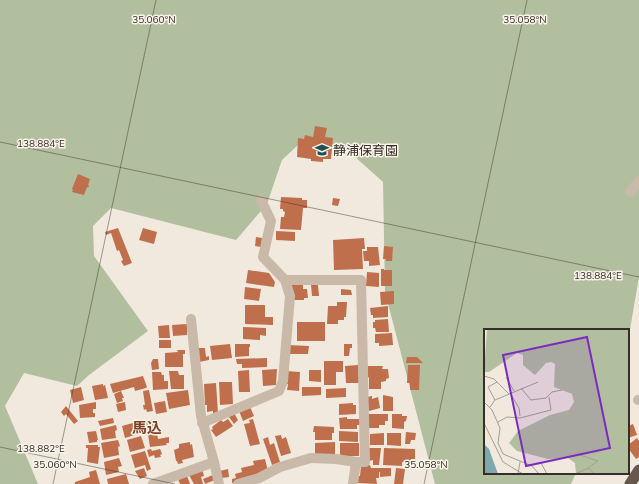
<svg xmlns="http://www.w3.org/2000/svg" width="639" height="484" viewBox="0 0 639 484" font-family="'Nunito Sans','Noto Sans JP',sans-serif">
	<rect width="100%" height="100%" fill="#f1e9dd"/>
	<!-- green -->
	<path fill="#b2bf9e" d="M0,0H639V277L628,341V330H485V473H576L571,484H435L385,292L383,182L344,147L298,145L282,160L267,204L236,240L111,208L93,226L94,256L148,331L89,375L77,386L24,373L5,406L38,484H0Z"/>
	<!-- building -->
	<path fill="#c06f4c" d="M315,126L327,128L325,137L333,138L331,159H323V162L311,161V159L297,157L298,138L304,139L305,135L313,137Z
		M78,174L90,179L88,185H89L88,188L87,187L84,195L72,192L73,190L72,189Z
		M281,197L302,198V200H307V208H303L301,230L280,229L281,217H284L285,212L283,211V209H280Z
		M333,198L340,199L338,206L332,205Z
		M118,228L132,263L124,266L121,261L123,260L119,250L117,251L111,233L106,235L105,232Z
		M143,228L157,232L154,244L139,240Z
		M276,231L295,232V241L276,240Z
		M256,237L262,238L261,247L255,246Z
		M364,238L365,249H362L363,269L334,270L333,240Z
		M384,246L393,247L392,261H386V259H383Z
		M367,247H378L380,265L369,266V261H364L363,251H367Z
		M381,269H384V270H392V286H381Z
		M248,270L269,273L275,282L274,287L246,283Z
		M367,272L379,273V287L366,286Z
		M291,285H303V289H307L308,298H304V300H292Z
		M311,285H318L319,296H312Z
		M245,287L261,289L259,301L244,299Z
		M341,289L351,290L352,295H341Z
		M394,291V304L381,305L380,292Z
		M337,302H347L346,317H344V320H338V324H327L328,306H337Z
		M245,305H265V317H273V325L245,324Z
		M388,306V317L373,318V315H371L370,308Z
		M388,319L389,332H376L375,328H373V322H375V320Z
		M297,322H325V341H297Z
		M187,324V335L173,336L172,325Z
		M169,325L170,338H159L158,326Z
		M243,327L266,328V336L260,335V340L243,339Z
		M392,333L393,345L379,346V343H375V334Z
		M159,340H171V348H159Z
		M230,344L232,358L212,360L210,346Z
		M235,344H250V347H249V356L235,357Z
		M344,344H352V348H350L349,356H344Z
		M288,345L309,346L308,354H287Z
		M197,348H205L206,357L209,356V360L199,362Z
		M177,350H185V354H183V367H165V353L178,352Z
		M407,357H417L423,363H406Z
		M267,358V367L242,368V364H237L236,359Z
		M153,359H158L159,369L152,370L151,363Z
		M324,361H343V372H336V385H324Z
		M358,365L359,383H346L345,366Z
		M408,365H420L419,390H410V383H407Z
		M368,366H383L382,369H388L389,378L386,379V381L381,382V389H369V377L367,378Z
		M277,369L276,385L263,386L262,370Z
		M249,370L250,392H239L238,371Z
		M309,370H321V382L309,381Z
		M169,371H178L179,375H184V389H171Z
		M286,371L300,372L299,391L287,390L288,384H284Z
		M152,372H161L162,375H164V381H168V389L153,390Z
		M143,376L147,387L146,388L135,391L134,387L113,393L110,384Z
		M219,382H232L233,404L220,405Z
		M216,383L218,413H213V411L207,412V405H205L204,384Z
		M103,384V386L105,385L108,398L95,400L92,386Z
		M81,387L84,400L73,403L70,390Z
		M302,387H321V395L302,396Z
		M346,388V397L326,398V389Z
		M149,390L153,411L147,412L146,409L144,410L143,405H145L143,391Z
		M188,390L190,405L169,409L166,393Z
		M121,391L124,398H122L123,401L117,403L114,394Z
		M383,395L393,397V411H383Z
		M372,396V399L378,397L380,408L369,411L367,397Z
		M165,401L167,412L156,414L154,403Z
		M96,402V409H93V413H95V417L80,418L79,405Z
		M125,402L126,410L118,412L116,404Z
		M353,403V405H356V414L339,415V404Z
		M66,406L78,421L74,424L66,414L64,416L61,412Z
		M250,407L254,416L243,421L239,411Z
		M234,413L238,420L234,424L229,417Z
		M368,414H388V421H385V425H379V428H369Z
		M392,414H402V416H407L406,421L404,422V429L392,428Z
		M347,417V419H361V425H357V429H340L339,418Z
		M113,418L114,423L100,426L98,421Z
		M228,419L233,426L216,437L211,430L213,429L212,427L221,420L223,422Z
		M253,419L260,444L250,446L244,424L250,423L249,420Z
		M153,420L154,427L156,426L158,439L169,437V443H166L167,445L150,447L146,421Z
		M140,421L143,431L140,432L141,433L125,438L122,426Z
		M633,424L637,435L628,438V426Z
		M116,425L117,430L115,431L116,438L102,440L100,429Z
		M314,426L334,427V433H332V440H315V432H313Z
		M96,431L98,440H97V442L89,443L87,432Z
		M339,431L358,432V442L339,441Z
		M406,432L416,433L415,440H411L410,444H405Z
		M384,433V445H370V434Z
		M387,433H401V446L387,445Z
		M281,435L282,439L286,437L291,453L281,456L275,436Z
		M141,436L145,448L130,452L127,440Z
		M268,437L270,445L274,443L280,462L272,465L263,439Z
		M637,438L639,441V457L636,459L628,448V445Z
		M118,440L120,446L118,447L119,455L104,458L101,443Z
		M190,442V445L192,444L194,457L182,460L183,463L178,464L177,461H176L174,450L179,448V444Z
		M335,442V455H315V443Z
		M340,443H359V456H340Z
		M86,445H98V447H100L98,464L87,462L88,448H86Z
		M369,448H381L379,465H373V460L369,461Z
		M384,448L415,449V459H411V463L402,462V466L383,465Z
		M151,449L152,451L160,449L162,454L160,455L161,457L155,458L154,455L149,457L147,450Z
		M145,451L151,469L147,471L145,465L135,468L131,455Z
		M119,458L122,466L118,467L119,472L106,475L104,462Z
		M265,459L268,471L259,476L232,483V479L236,478L235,474L242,472L241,468L254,465L253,461Z
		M370,465L371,468H391V476L380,477V472H379V478H376L377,484L358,483V476H360L361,466Z
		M144,468L147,476L140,479L135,471Z
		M396,468L405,469L403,484H394Z
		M202,469L204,476L201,477L203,484H194L189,475Z
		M228,469L229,477L222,478L220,471Z
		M96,470L100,484H75V482L90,477L89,472Z
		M126,474L129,484H108L107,479Z
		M213,475L215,480L205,484L203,479Z
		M187,476L190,484H180L178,479Z"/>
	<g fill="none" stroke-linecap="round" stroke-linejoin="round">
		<!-- minor -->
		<path stroke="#c9b9a9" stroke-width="10" d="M630,192L639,181
			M285,280H361L365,462H356L353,484
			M191,319L201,416L214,462L219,484
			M638,400H639
			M202,423L279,391L283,381L290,296L285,280L263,257L271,221L261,200
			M311,458L336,459L356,462
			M153,484L214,462"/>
		<!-- tertiary -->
		<path stroke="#c9b9a9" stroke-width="10" d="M238,484L259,478L280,467L311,458"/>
		<!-- trunk -->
		<path stroke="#67584e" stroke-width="11" d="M630,484L639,470"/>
	</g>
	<!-- ticks -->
	<path fill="none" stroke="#362e29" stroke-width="1" stroke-opacity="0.45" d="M0,142L639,277M0,447L175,484M53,484L156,0M424,484L527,0"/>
	<!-- icons -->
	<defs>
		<symbol id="school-bare" viewBox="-9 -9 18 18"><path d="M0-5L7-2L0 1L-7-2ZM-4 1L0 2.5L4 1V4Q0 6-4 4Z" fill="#204f56" stroke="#f9f3e9" stroke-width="2.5" paint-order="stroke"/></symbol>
	</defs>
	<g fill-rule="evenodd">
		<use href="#school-bare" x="312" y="140" width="20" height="20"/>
	</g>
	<g text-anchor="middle" stroke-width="3" stroke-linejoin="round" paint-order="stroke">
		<!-- poi labels -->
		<g font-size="13" fill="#362e29" stroke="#f9f3e9" text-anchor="start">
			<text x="333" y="155">静浦保育園</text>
		</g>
		<!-- quarter labels -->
		<g font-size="15" font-weight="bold" fill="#814126" stroke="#f9f3e9">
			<text x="147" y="433">馬込</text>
		</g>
	</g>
	<!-- overview -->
	<g transform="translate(484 329)">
		<rect width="145" height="145" fill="#f1e9dd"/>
		<path d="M3,0H145V145H92L91,134L84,129L64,130L33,122L25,114L34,102L66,86L85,81L90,73L88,65L70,58L71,35L67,33L62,34L51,46L39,36V26L33,24L5,43H0Z" fill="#b2bf9e"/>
		<path d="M0,115L5,120L14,145H0Z" fill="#7da8ad"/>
		<path fill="none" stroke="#a69e95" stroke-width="1" d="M0,47L10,50L25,65M22,48L30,62M37,59L47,71L62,69L68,63L78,61M26,64L35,79L36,87M11,71L4,58L13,53M0,73L8,81L16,99L14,114L19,125L48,137L55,145M6,78L11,71L54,53M14,93L23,88L36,89L67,81L65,68M0,94L19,133L39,145M93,125L114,132L104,139M57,134L63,145M34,145L36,133M91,145L105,139L110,145"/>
		<path fill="#7b2cbf" fill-opacity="0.15" stroke="#7b2cbf" stroke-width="2" d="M103,8L126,119L42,137L19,26Z"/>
		<rect width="145" height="145" fill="none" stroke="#362e29" stroke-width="2"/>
	</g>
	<g font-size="10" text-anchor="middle" fill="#362e29" stroke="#f9f3e9" stroke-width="3" stroke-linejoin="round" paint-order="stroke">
		<text x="154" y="23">35.060°N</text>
		<text x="525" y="23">35.058°N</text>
		<text x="41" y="147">138.884°E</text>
		<text x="598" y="279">138.884°E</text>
		<text x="41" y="452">138.882°E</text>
		<text x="55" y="468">35.060°N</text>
		<text x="426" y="468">35.058°N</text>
	</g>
</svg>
